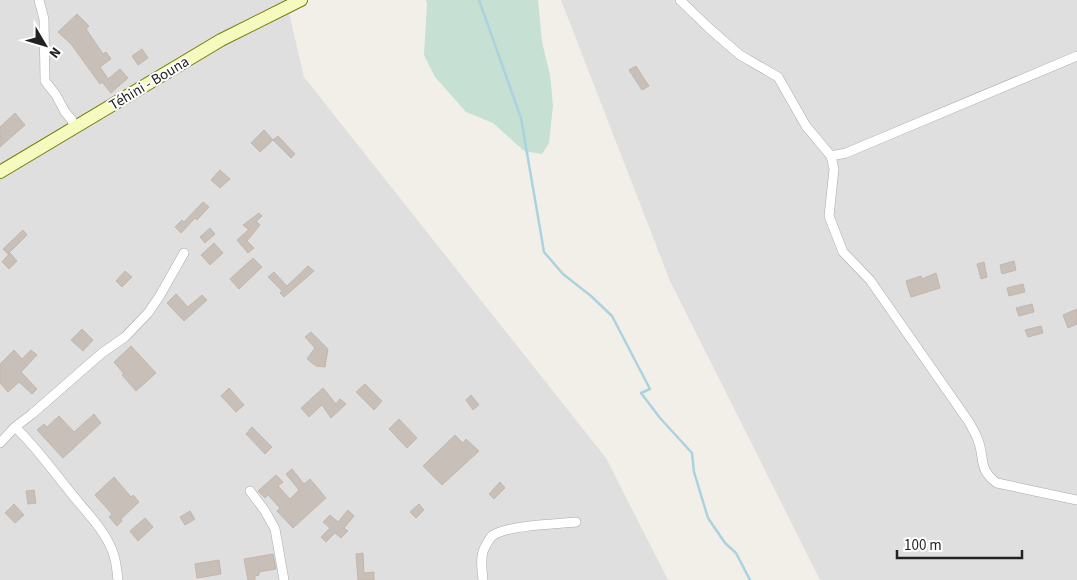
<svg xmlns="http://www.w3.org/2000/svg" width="1077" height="580" viewBox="0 0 1077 580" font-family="'Source Sans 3',sans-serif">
	<rect width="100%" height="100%" fill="#f2efe9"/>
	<!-- residential -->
	<path fill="#e0dfdf" d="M0,0H286L304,77L606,458L668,580H0Z
		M561,0H1077V580H820L670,281Z"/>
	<!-- wetland -->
	<path fill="#c6e0d4" d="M426,0H538L542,42L550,75L553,106L549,143L542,154L524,151L493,123L466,112L435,77L424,55L427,4Z"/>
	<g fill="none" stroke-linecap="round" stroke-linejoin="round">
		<!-- stream -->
		<path stroke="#aad3df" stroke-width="2.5" d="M479,0L521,118L544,252L563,274L591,296L612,316L650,389L641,393L660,418L692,453L694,472L708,518L725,543L736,553L750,580"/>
	</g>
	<!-- building -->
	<path fill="#c7bfb8" stroke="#c4b6ab" d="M77,14L89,26L86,29L103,54L106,52L111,59L100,67L108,79L120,69L128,78L111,93L102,82L100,84L71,44L58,32Z
		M142,49L148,58L138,65L132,56Z
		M636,66L649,86L642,90L629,70Z
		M15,113L25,125L0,147V127Z
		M264,130L273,140L260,152L251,143Z
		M278,136L295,154L291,158L273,140Z
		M220,170L230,179L220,188L211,180Z
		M203,202L209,207L197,220L195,218L181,233L175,227L182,220L184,222Z
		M259,213L262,216L248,229L243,225Z
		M257,222L260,225L247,241L254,248L248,253L237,240Z
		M210,228L215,234L205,243L200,237Z
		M23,230L27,235L8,254L3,249Z
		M214,243L223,253L210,265L201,255Z
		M10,253L17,261L9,269L2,262Z
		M253,258L262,267L239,289L230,279Z
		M1014,261L1016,270L1002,274L1000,265Z
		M984,262L987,277L981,279L977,264Z
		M308,266L314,271L284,297L280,293L282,291L268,277L274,272L287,286Z
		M125,271L132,277L122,287L116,281Z
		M936,273L940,288L911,297L906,281L921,276L922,279Z
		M1023,284L1025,292L1009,296L1007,288Z
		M176,294L188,307L202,295L207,300L184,321L167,303Z
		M1032,304L1034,312L1019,316L1016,308Z
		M1077,309V324L1068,328L1063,315Z
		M1041,326L1043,333L1028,337L1025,330Z
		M82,329L93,340L83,351L71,340Z
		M311,332L328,349L325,367L316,366L307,359L315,348L305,337Z
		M131,346L156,373L136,391L122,375L124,374L114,362Z
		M14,350L22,359L31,350L37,355L21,372L37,389L32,394L19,382L8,392L0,383V364Z
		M365,384L382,401L374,410L356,392Z
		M229,388L244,405L236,412L221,396Z
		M323,388L336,404L340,399L346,404L331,418L322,405L309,417L301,408Z
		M471,395L479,405L473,410L466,400Z
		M94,414L101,423L63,458L37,430L44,424L47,427L59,416L74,432Z
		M399,419L417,438L407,448L389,429Z
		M252,427L272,447L265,454L246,434Z
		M455,435L463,443L466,439L479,451L442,485L423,466Z
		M292,469L304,484L310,479L326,498L293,528L277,511L280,508L268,495L265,498L258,491L276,475L283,482L278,486L290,499L299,490L286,474Z
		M114,477L131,497L133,495L139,502L121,519L122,521L117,526L109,517L112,514L95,495Z
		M500,482L505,488L494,499L489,494Z
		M34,490L36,503L28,504L26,491Z
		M14,504L24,515L15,523L5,513Z
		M419,504L424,510L416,518L410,512Z
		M348,510L354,516L344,528L348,531L341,538L335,533L326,542L321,537L330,528L323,522L330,515L338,522Z
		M190,511L195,519L185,525L180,517Z
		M145,518L153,527L138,541L130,531Z
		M363,553L364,573L374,572V580H358L356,554Z
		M273,554L276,569L259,572V575L255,576V580H248L244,559Z
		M219,560L221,574L197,578L195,564Z"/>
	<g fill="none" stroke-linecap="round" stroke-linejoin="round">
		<defs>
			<path id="street" d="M39,0L44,19L45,81L56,95L65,112L72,120L74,129
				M680,0L710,29L740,55L778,77L806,126L831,156L834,169L829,216L843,252L870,280L969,422C972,428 976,434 978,440C985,458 978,470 997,483L1077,500
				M831,156L846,153L1077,56
				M15,427C36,447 49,466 67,488C82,508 103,527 112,550C116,559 117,570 118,580
				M0,443L15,427L32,414L102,353L125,337L148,313L159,297L184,253
				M250,491L265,511L275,529L284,580
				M483,580C482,570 480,558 484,549C486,545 489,539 492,536C507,525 557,524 576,522"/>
			<path id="secondary" d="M0,172L221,40L301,0"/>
		</defs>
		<!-- street casing -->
		<use href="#street" stroke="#a9a9a9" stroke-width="10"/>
		<!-- secondary casing -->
		<use href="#secondary" stroke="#707d05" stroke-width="14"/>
		<!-- street -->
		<use href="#street" stroke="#fff" stroke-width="9"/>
		<!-- secondary -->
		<use href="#secondary" stroke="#f7fabf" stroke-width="12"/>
	</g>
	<g text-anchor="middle" stroke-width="4" stroke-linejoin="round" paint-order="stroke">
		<!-- street labels -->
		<g font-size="15" fill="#222" stroke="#fff">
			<text transform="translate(149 83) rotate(-31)" y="5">Téhini - Bouna</text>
		</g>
	</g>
	<!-- north arrow -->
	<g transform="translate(45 45) rotate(128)" stroke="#ffffff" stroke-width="4" paint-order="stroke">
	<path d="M0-4L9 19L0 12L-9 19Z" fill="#222222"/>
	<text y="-8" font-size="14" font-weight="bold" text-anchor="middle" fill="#222222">N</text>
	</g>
	<!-- scale -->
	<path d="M897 550v8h125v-8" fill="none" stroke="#222222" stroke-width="2.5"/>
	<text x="904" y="550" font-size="15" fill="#222222" stroke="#ffffff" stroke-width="4" paint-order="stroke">100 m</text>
</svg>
